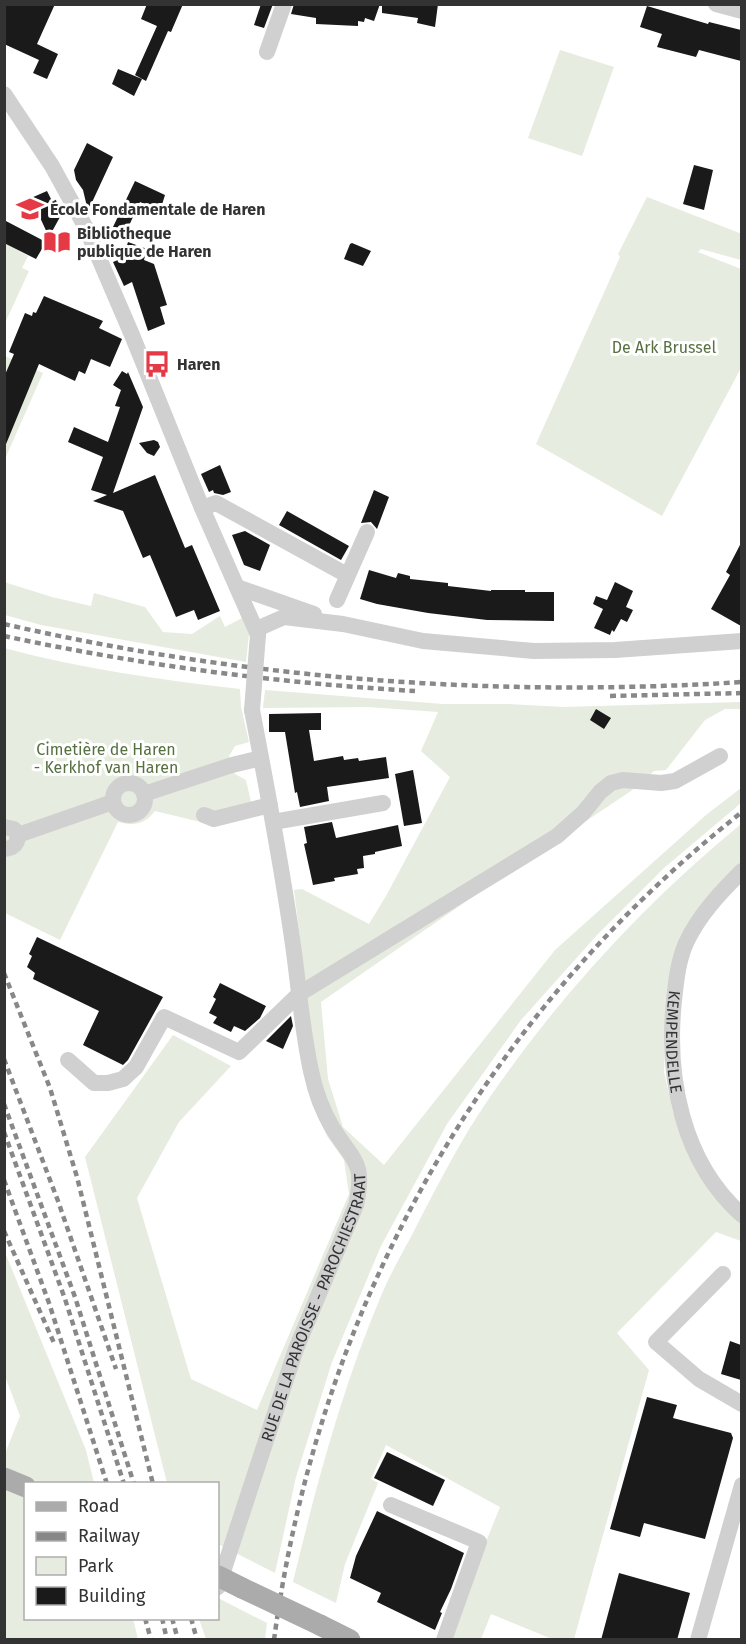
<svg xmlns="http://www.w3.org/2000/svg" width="746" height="1644" viewBox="0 0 746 1644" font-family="'Fira Sans',sans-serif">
	<rect width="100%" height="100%" fill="#fff"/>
	<!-- green -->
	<path fill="#e6ecdf" d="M560,50L614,67L582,156L528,138Z
		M647,197L742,234L741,260L701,249L698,252L741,269V368L662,516L536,444L620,257L618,254Z
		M5,243L28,256L22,268L29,271L5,323Z
		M5,356L43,373L5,459Z
		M4,582L52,597L91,606L94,593L145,607L163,632L192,634L220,616L225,627L242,618L249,634L246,662L41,625L5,615Z
		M4,648C82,669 161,680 240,689L241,707L249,742L235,746L229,756L235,774L246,780L254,815L213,825L155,811C144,825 134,826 118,822L60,940L5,913Z
		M265,690L443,704H506L564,707L741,702V709H725L705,720L666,770L654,771L631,791L484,889L321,1002L328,1079L343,1127L384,1165L555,950L706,815L741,788V803L664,868L598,934L521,1020L447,1124L381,1246L332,1362L296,1477L275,1573L218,1544V1484L167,1483L85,1157L173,1035L231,1066L179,1122L137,1198L191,1379L257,1410L349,1194L344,1160L327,1136L311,1101L303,1060L315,1057L294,890L302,889L369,924L386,896L450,777L421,751L438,712L368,707L263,708Z
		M741,824V863L711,896L665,1023L664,1072L673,1112L687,1145L741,1218V1241L716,1232L617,1333L649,1370L574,1639H552L491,1614L481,1639H447L500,1507L386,1445L371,1479L378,1483L345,1564L336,1603L293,1582C316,1486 342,1388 381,1296C390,1274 403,1252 414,1231C437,1186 461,1139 490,1097C560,995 646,902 741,824Z
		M4,1250L86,1450L94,1483L26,1484V1618L133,1619L138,1639H5V1451H6L20,1416L5,1376Z
		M218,1598L267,1623L265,1639H206L199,1619L218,1618Z"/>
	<!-- building -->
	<path fill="#1a1a1a" d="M4,4H55L37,44L58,54L47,79L33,73L39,60L4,44Z
		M147,4H183L171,32L168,31L146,81L135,75L157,26L141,19Z
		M261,4H273L264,28L254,25Z
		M294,4H380L374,21L365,18L364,22L358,21V26L316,24V18L291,14Z
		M382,4H438L435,27L417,23L418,18L382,13Z
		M647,6L708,24L709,22L741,30V61L699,50L696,57L657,47L662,34L640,27Z
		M118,69L142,79L134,96L112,84Z
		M87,143L113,157L88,211L83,190L76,180L74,170Z
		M694,165L713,170L704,210L683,204Z
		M135,181L165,195L160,211L140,202L126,232L113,227Z
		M47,191L60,217L49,237L31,198Z
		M4,220L46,242L36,259L4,243Z
		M128,242L147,249L144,260L154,264L167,305L160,307L165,324L148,331L132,282L124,286L113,262L123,258Z
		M352,243L371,251L363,266L344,259L350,244Z
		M44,296L103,321L99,328L122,339L110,367L91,359L85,374L79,371L75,381L39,364L4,449V377L14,354L9,352L25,313L32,316L33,312L36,313Z
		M122,371L127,374L128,372L143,407L113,493L155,475L185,548L192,545L220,611L198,620L194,610L176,617L150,555L143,558L123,511L93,501L107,495L91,490L103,457L68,442L74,427L108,442L120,407L115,406L121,390L113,385Z
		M154,440L158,442L160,447L154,456L147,453L139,443Z
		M220,465L231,492L223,495L214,493L213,490L209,492L201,474Z
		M374,490L389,497L377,529L371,522L361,523Z
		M287,511L349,546L341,560L279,525Z
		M245,531L270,545L260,571L244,565L232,535Z
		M741,543V626L711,609L730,575L726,572Z
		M369,570L396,578L398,573L410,576V579L448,583V586L491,591V590H525V592H554V621L487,620L428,613L377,604L360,599Z
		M615,582L633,591L626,607L633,610L627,622L621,619L614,632L612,630L610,635L594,628L603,609L593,604L596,596L607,600Z
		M596,709L611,718L604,729L590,720Z
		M321,713V730H309L314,761L343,756L344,760L358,758L359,761L386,757L389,778L327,787L329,801L300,807L297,792L295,793L285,732H269V714Z
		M413,770L422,823L404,826L395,774Z
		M332,822L336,838L398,825L402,846L375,852V854L363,856L364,868L357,869L358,874L334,878L335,881L313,885L304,844L307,843L304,827Z
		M37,937L163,997L128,1060L123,1065L83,1045L99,1011L33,979L35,973L27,967L32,956L29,954Z
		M220,983L266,1006L260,1018L245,1031L234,1026L231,1032L213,1023L217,1017L209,1013L216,999L213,997Z
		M291,1016L293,1026L283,1049L266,1041Z
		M730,1341L741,1345V1380L721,1374Z
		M647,1397L677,1405L673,1418L731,1433L733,1438L705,1539L644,1523L640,1537L610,1529Z
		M387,1452L445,1480L433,1506L374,1478Z
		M377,1511L464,1553L451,1589L440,1612L442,1613L435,1630L377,1602L381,1593L350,1578L356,1556Z
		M619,1573L690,1593L677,1640H601Z"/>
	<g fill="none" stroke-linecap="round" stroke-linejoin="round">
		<!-- minor -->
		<g stroke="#d0d0d0" stroke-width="16">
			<path d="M716,4L742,11"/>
			<path d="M267,52L284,4"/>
			<path d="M4,94L52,166L86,228L132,335L202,508L258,635"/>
			<path d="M202,508L216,503L347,575"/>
			<path d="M237,587L314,614"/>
			<path d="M337,600L367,532"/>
			<path d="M257,629L284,617L343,624L423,641L534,651L615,650L742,641"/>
			<circle cx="129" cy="799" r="16"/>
			<path d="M144,794L232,765L261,758"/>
			<path d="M204,815L214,819L270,805"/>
			<path d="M273,822L383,803"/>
			<path d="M4,827L14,829C21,839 17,848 4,849"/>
			<path d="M18,835L113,802"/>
			<path id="s1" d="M742,871C720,893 699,915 686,943C678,961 676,982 674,1001C666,1077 682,1162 742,1215"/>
			<path d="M68,1060L94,1083H108L123,1079L136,1067L164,1017L239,1052L299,994L557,836L583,813L600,792L611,783L623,780L661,783L675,781L720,756"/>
			<path d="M723,1274L656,1342L699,1379L742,1404"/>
			<path d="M391,1505L479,1542L444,1640"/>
			<path id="s2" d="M218,1587L296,1349L356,1205C366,1161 352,1160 332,1127C322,1110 315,1090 311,1071C302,1030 299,987 293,945C282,866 267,788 252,710"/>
			<path d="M698,1640L742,1485"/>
		</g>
		<!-- major -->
		<path stroke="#ababab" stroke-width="21" d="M4,1478L26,1487
			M218,1576L242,1588
			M320,1625L350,1640"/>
		<!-- rail -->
		<path stroke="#888" stroke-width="4.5" stroke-dasharray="6 4.5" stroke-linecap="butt" d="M4,624C245,679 495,698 742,682
			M4,636C140,665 277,683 415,691
			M610,696L742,693
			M4,973L50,1088L77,1177L153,1484
			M4,1059L58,1201L116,1369
			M4,1104L75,1297L134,1484
			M4,1132L65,1299L124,1484
			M4,1180L49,1303L107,1484
			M4,1231L54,1343
			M145,1618L151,1640
			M162,1618L167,1640
			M172,1618L178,1640
			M191,1618L197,1640
			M274,1640C318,1310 481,1018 742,812"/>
		<!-- minor-bridge -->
		<path stroke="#d0d0d0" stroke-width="16" d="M252,710L258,635"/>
		<!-- major-bridge -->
		<path stroke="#ababab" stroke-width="21" d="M242,1588L320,1625"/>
	</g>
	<!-- icons -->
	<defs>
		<symbol id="school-bare" viewBox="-9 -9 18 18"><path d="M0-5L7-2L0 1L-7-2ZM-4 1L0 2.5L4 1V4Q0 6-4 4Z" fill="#e63946" stroke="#fff" stroke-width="2.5" paint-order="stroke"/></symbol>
		<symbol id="library-bare" viewBox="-9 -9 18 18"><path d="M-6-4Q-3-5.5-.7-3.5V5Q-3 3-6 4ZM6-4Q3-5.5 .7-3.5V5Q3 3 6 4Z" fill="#e63946" stroke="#fff" stroke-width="2.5" paint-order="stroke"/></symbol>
		<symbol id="bus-bare" viewBox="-9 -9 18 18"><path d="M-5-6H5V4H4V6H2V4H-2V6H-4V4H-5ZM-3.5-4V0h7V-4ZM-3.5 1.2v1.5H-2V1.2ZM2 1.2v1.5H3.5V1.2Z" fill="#e63946" stroke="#fff" stroke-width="2.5" paint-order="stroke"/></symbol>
	</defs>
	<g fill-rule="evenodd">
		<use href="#school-bare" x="11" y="190" width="38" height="38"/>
		<use href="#library-bare" x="38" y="223" width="38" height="38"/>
		<use href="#bus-bare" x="138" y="345" width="38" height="38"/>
	</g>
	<g text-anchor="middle" stroke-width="6" stroke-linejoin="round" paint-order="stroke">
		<!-- poi labels -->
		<g font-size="16" font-weight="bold" fill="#333" stroke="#fff" text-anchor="start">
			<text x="50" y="215">École Fondamentale de Haren</text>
			<text x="77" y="239">Bibliotheque<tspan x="77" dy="18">publique de Haren</tspan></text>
			<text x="177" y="370">Haren</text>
		</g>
		<!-- park labels -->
		<g font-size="16" fill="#56703f" stroke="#fff">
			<text x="664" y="353">De Ark Brussel</text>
			<text x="106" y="755">Cimetière de Haren<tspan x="106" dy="18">- Kerkhof van Haren</tspan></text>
		</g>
		<!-- street labels -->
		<g font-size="16" fill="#333" stroke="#fff">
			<text dy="6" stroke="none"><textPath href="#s1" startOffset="192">KEMPENDELLE</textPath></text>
			<text dy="6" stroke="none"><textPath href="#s2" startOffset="296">RUE DE LA PAROISSE - PAROCHIESTRAAT</textPath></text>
		</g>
	</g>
	<!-- border -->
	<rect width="746" height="1644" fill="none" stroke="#333333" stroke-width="12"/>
	<!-- legend -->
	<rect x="24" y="1482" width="195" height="138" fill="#ffffff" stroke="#adadad" stroke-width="1.5"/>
	<rect x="36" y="1502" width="30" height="9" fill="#ababab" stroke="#adadad" stroke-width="1.5"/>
	<text x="78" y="1512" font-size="18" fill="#333333">Road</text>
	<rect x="36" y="1532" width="30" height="9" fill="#888888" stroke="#adadad" stroke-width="1.5"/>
	<text x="78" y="1542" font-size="18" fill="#333333">Railway</text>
	<rect x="36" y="1557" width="30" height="18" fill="#e6ecdf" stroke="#adadad" stroke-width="1.5"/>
	<text x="78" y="1572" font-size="18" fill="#333333">Park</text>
	<rect x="36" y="1587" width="30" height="18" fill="#1a1a1a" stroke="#adadad" stroke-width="1.5"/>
	<text x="78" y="1602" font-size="18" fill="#333333">Building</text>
</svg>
